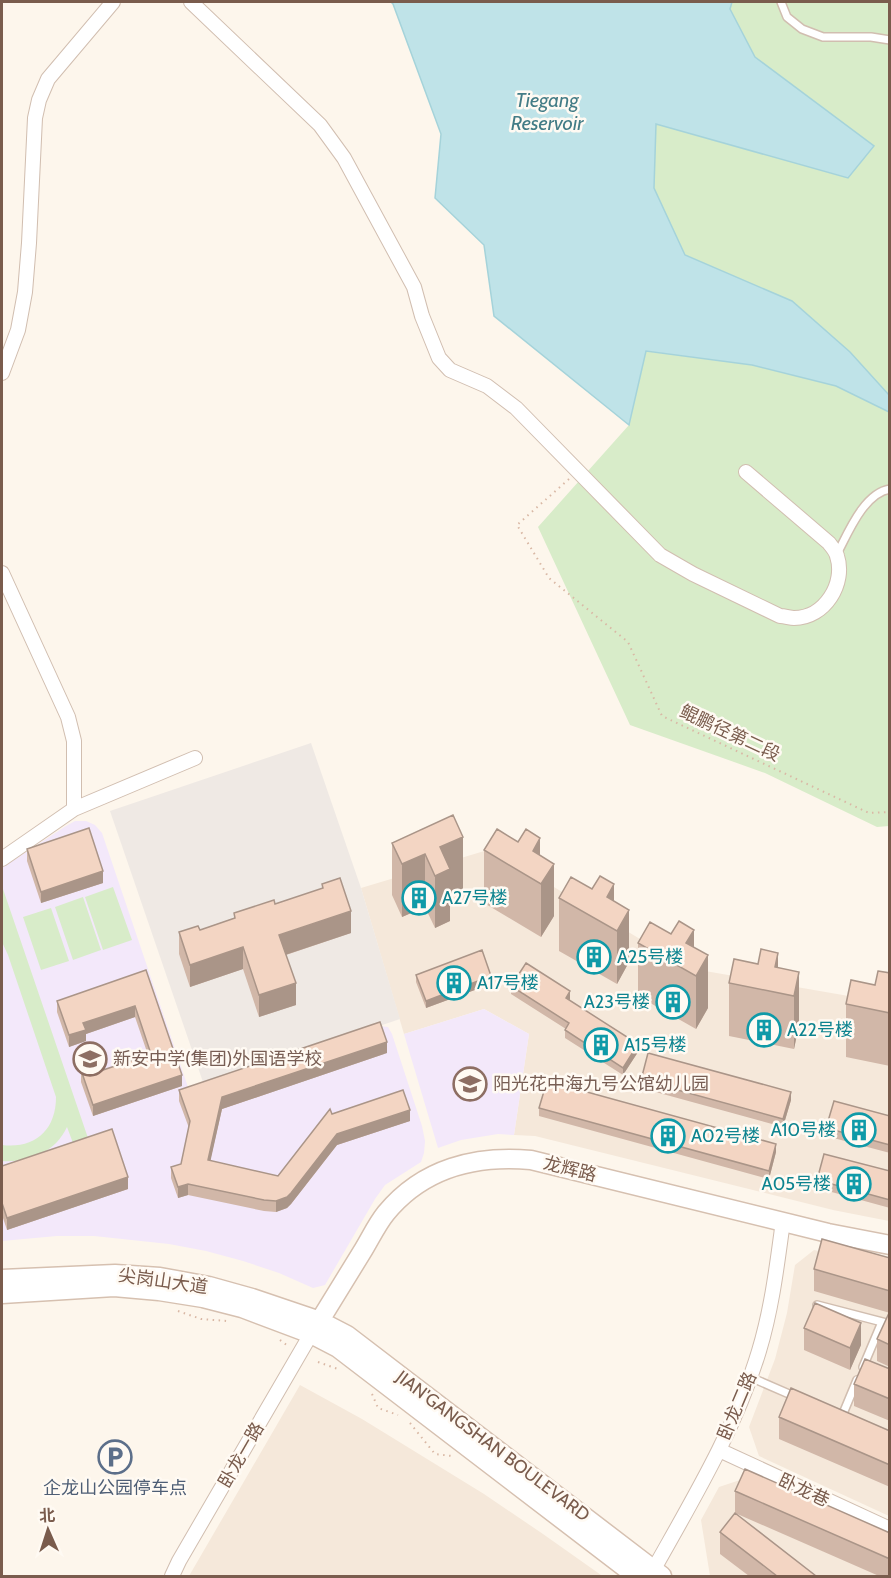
<svg xmlns="http://www.w3.org/2000/svg" width="891" height="1578" viewBox="0 0 891 1578" font-family="Cabin,'Noto Sans SC',sans-serif">
	<rect width="100%" height="100%" fill="#fdf6ec"/>
	<!-- residential -->
	<path fill="#f5e8da" d="M491,849L688,968L889,1003V1221L833,1210L535,1136L514,1135L529,1034L484,1009L404,1034L361,888Z
		M814,1250L889,1266V1516L759,1456L749,1427L775,1359L787,1313L795,1265Z
		M300,1385L362,1419L484,1494L543,1534L601,1575V1576H189Z
		M749,1477L889,1576H710L701,1520L719,1487Z"/>
	<!-- industrial -->
	<path fill="#efe9e4" d="M311,743L361,888L400,1019L204,1085L110,811Z"/>
	<!-- education -->
	<path fill="#f3e8fa" d="M75,821H86L95,825L102,833L189,1090L379,1026L388,1027L392,1034L422,1126L425,1141L424,1153L421,1162L385,1185L375,1199L325,1285L313,1288L279,1273L243,1261L206,1251L169,1244L94,1236H57L2,1241V868L66,826Z
		M484,1009L529,1034L514,1135L498,1134L461,1140L438,1148L404,1034Z"/>
	<!-- green -->
	<path fill="#d8ecc9" d="M732,2H889V395L850,352L792,301L684,255L654,188L656,124L848,178L874,146L755,57L730,9Z
		M645,351L752,365L836,386L889,412V826L877,827L765,773L630,725L538,527L629,425Z
		M113,887L132,940L103,950L85,897Z
		M2,889H3L88,1138L73,1143L67,1127C55,1153 28,1163 2,1161V1145C34,1149 56,1131 56,1097L8,955L2,942Z
		M83,897L101,950L73,960L55,907Z
		M51,908L69,961L41,970L23,917Z"/>
	<!-- water -->
	<path fill="#bfe3e8" stroke="#a5d3da" stroke-width="1.5" d="M391,2H732L730,9L755,57L874,146L848,178L656,124L654,188L685,255L792,301L850,352L889,395V412L836,386L752,365L646,351L629,425L494,316L484,245L435,198L441,134L393,4Z"/>
	<g fill="none" stroke-linecap="round" stroke-linejoin="round">
		<defs>
			<path id="lane" d="M781,2L787,17L802,29L823,37H871L890,40
				M837,554C848,533 864,493 890,489
				M817,1305L890,1324
				M863,1367L882,1322
				M750,1377L796,1397
				M842,1416L857,1380"/>
			<path id="street" d="M191,2L320,125L344,158L414,287L422,316L439,358L450,370L487,386L516,408L660,555L693,574L780,616C785,616 790,618 794,618C825,618 846,583 837,556C836,551 832,547 829,543L746,472
				M2,373L18,330L25,292L29,243L35,118L39,100L48,79L113,2
				M2,573L68,717L74,741V809
				M2,859L74,809L195,758
				M719,1450L890,1529
				M172,1576L179,1561L311,1334
				M650,1576C690,1504 735,1431 759,1351C772,1308 777,1265 783,1221"/>
			<path id="secondary" d="M2,1279L115,1274L160,1277L209,1286L252,1298L320,1321L347,1335L662,1576
				M2,1294L114,1287L159,1291L203,1298L242,1308L311,1334L338,1348L636,1576
				M314,1330C330,1304 346,1278 362,1252C370,1239 377,1224 386,1213C423,1168 476,1155 531,1160L828,1233L890,1245"/>
		</defs>
		<!-- lane casing -->
		<use href="#lane" stroke="#d1beb0" stroke-width="10"/>
		<!-- street casing -->
		<use href="#street" stroke="#d1beb0" stroke-width="16"/>
		<!-- secondary casing -->
		<use href="#secondary" stroke="#d6c0b0" stroke-width="21"/>
		<!-- path -->
		<path stroke="#d9b8a5" stroke-width="2" stroke-dasharray="1.5 4.5" stroke-linecap="butt" d="M569,479L517,525L549,578L628,642L662,716L869,813L890,812
			M178,1311L201,1319L227,1321
			M280,1340L288,1346
			M318,1362L338,1369
			M372,1394L378,1408L398,1415
			M410,1423L435,1454L452,1456"/>
		<!-- lane -->
		<use href="#lane" stroke="#fff" stroke-width="7"/>
		<!-- street -->
		<use href="#street" stroke="#fff" stroke-width="14"/>
		<!-- secondary -->
		<use href="#secondary" stroke="#fff" stroke-width="18"/>
	</g>
	<!-- wall -->
	<path fill="#d1b7a8" d="M453,815L463,890L450,896V921L435,928L425,907L402,917L392,895V843Z
		M27,849L103,883L41,903L27,861Z
		M484,850L540,856L554,916L541,937L484,903Z
		M322,884L351,933L286,955L296,1005L259,1017L243,969L190,987L179,954V932L200,930L234,918V913L275,904L322,889Z
		M559,898L614,902L629,962L617,984L559,951Z
		M638,943L694,947L708,1008L696,1029L638,996Z
		M778,968L799,972V1025L794,1049L729,1036V983Z
		M146,970L182,1086L93,1116L81,1082V1070L100,1071L148,1055L135,1017L86,1034V1041L69,1047L57,1012V1001Z
		M890,973V1066L846,1057V1004L875,985Z
		M416,975L491,984L426,1008L416,982Z
		M511,986L570,999L569,1000L638,1052L623,1075L565,1038V1030L566,1029L511,994Z
		M387,1053L222,1109L210,1161L278,1176L332,1114L410,1121L337,1145L291,1204L287,1208L276,1212L264,1211L188,1195L178,1198L171,1178V1167L181,1164L189,1128L179,1101V1090Z
		M641,1080L791,1100L783,1127L641,1088Z
		M539,1108L776,1152L769,1179L539,1116Z
		M890,1116V1153L826,1136V1128Z
		M2,1166L128,1189L7,1230L2,1215Z
		M890,1171V1208L817,1188V1180Z
		M890,1258V1313L814,1291V1269Z
		M890,1313V1367L877,1361V1339Z
		M804,1328L861,1345L850,1370L804,1350Z
		M890,1369V1421L854,1406V1384Z
		M779,1417L890,1431V1487L779,1439Z
		M735,1491L890,1533V1576H879L735,1513Z
		M720,1532L816,1576H749L720,1554Z"/>
	<!-- shaded-wall -->
	<path fill="#aa9588" d="M463,837V890L450,896V921L435,928V876L440,847Z
		M540,838V884L533,851Z
		M425,854V907L402,917V864Z
		M554,864V916L541,937V884Z
		M103,871V883L41,903V892Z
		M614,884V929L607,897Z
		M629,910V962L617,984V931Z
		M351,911V933L279,957V935Z
		M694,930V975L686,943Z
		M243,947V969L190,987V965Z
		M778,953V993L775,967Z
		M708,955V1008L696,1029V976Z
		M799,972V1025L794,1049V996Z
		M491,976V984L426,1008V1001Z
		M296,983V1005L259,1017V995Z
		M570,991V999L566,1006V998Z
		M135,1006V1017L86,1034V1041L69,1047V1035L83,1023Z
		M387,1042V1053L222,1109L208,1172V1160L222,1097Z
		M638,1044V1052L623,1075V1068Z
		M182,1075V1086L93,1116V1105Z
		M791,1092V1100L783,1127V1119Z
		M410,1110V1121L337,1145L291,1204L287,1208L276,1212V1201L337,1134Z
		M776,1144V1152L769,1179V1171Z
		M128,1177V1189L7,1230V1218Z
		M188,1184V1195L178,1198V1187Z
		M861,1323V1345L850,1370V1348Z"/>
	<!-- building -->
	<path fill="#f3d5c3" stroke="#aa9588" stroke-width="1.5" d="M453,815L463,837L440,847L450,869L435,876L425,854L402,864L392,843Z
		M89,828L103,871L41,892L27,849Z
		M497,829L518,842L526,829L540,838L533,851L554,864L541,884L484,850Z
		M600,876L614,884L607,897L629,910L617,931L559,898L571,877L592,889Z
		M340,878L351,911L279,935L296,983L259,995L243,947L190,965L179,932L198,926L200,930L235,918L234,913L274,900L275,904L323,888L322,884Z
		M679,921L694,930L686,943L708,955L696,976L638,943L650,922L671,934Z
		M761,949L778,953L775,967L799,972L794,996L729,983L734,959L758,964Z
		M482,950L491,976L426,1001L416,975Z
		M526,963L570,991L566,998L638,1044L623,1068L565,1030L569,1023L511,986Z
		M146,970L182,1075L93,1105L81,1070L97,1065L100,1071L151,1054L135,1006L83,1023L86,1030L69,1035L57,1001Z
		M878,971L890,973V1013L846,1004L851,980L875,985Z
		M380,1022L387,1042L222,1097L208,1160L278,1176L330,1109L332,1114L403,1090L410,1110L337,1134L291,1193L287,1197L276,1201L264,1200L188,1184L178,1187L171,1167L181,1164L190,1121L179,1090Z
		M648,1053L791,1092L783,1119L641,1080Z
		M547,1081L776,1144L769,1171L539,1108Z
		M834,1101L890,1116V1145L826,1128Z
		M112,1129L128,1177L7,1218L2,1203V1166Z
		M824,1154L890,1171V1200L817,1180Z
		M822,1239L890,1258V1291L814,1269Z
		M815,1303L861,1323L850,1348L804,1328Z
		M889,1313H890V1345L877,1339Z
		M865,1359L890,1369V1399L854,1384Z
		M791,1388L890,1431V1465L779,1417Z
		M745,1469L890,1533V1559L735,1491Z
		M735,1513L816,1576H777L720,1532Z"/>
	<!-- icons -->
	<defs>
		<symbol id="building-ring" viewBox="-11 -11 22 22"><circle r="9.5" fill="#fffaf3" stroke="#0f9aa8" stroke-width="1.5"/><path d="M-4-6H4V6H1V3H-1V6H-4ZM-2.5-4.3h1.7v1.8h-1.7ZM.8-4.3h1.7v1.8H.8ZM-2.5-1h1.7V.8h-1.7ZM.8-1h1.7V.8H.8Z" fill="#0f9aa8"/></symbol>
		<symbol id="school-ring" viewBox="-11 -11 22 22"><circle r="9.5" fill="#fffaf3" stroke="#8d6e63" stroke-width="1.5"/><path d="M0-5L7-2L0 1L-7-2ZM-4 1L0 2.5L4 1V4Q0 6-4 4Z" fill="#8d6e63"/></symbol>
		<symbol id="parking-ring" viewBox="-11 -11 22 22"><circle r="9.5" fill="#fffaf3" stroke="#5c6f8a" stroke-width="1.5"/><path d="M-3.5-5.5H1a3.5 3.5 0 0 1 0 7H-1V5.5H-3.5ZM-1-3.4V-.6H.8a1.4 1.4 0 0 0 0-2.8Z" fill="#5c6f8a"/></symbol>
	</defs>
	<g fill-rule="evenodd">
		<use href="#building-ring" x="400" y="879" width="38" height="38"/>
		<use href="#building-ring" x="575" y="938" width="38" height="38"/>
		<use href="#building-ring" x="435" y="964" width="38" height="38"/>
		<use href="#building-ring" x="654" y="983" width="38" height="38"/>
		<use href="#building-ring" x="745" y="1011" width="38" height="38"/>
		<use href="#building-ring" x="582" y="1026" width="38" height="38"/>
		<use href="#school-ring" x="71" y="1040" width="38" height="38"/>
		<use href="#school-ring" x="451" y="1065" width="38" height="38"/>
		<use href="#building-ring" x="840" y="1111" width="38" height="38"/>
		<use href="#building-ring" x="649" y="1117" width="38" height="38"/>
		<use href="#building-ring" x="835" y="1165" width="38" height="38"/>
		<use href="#parking-ring" x="96" y="1438" width="38" height="38"/>
	</g>
	<g text-anchor="middle" stroke-width="5" stroke-linejoin="round" paint-order="stroke">
		<!-- street labels -->
		<g font-size="18" fill="#7a5c4d" stroke="#fffaf3">
			<text transform="translate(730 733) rotate(25)" y="6">鲲鹏径第二段</text>
			<text transform="translate(570 1169) rotate(14)" y="6">龙辉路</text>
			<text transform="translate(163 1281) rotate(8)" y="6">尖岗山大道</text>
			<text transform="translate(737 1406) rotate(-67)" y="6">卧龙二路</text>
			<text transform="translate(493 1446) rotate(37)" y="6">JIAN'GANGSHAN BOULEVARD</text>
			<text transform="translate(241 1455) rotate(-60)" y="6">卧龙一路</text>
			<text transform="translate(804 1490) rotate(25)" y="6">卧龙巷</text>
		</g>
		<!-- culture labels -->
		<g font-size="18" fill="#0d838f" stroke="#fffaf3" text-anchor="start">
			<text x="442" y="904">A27号楼</text>
			<text x="617" y="963">A25号楼</text>
			<text x="477" y="989">A17号楼</text>
			<text x="650" y="1008" text-anchor="end">A23号楼</text>
			<text x="787" y="1036">A22号楼</text>
			<text x="624" y="1051">A15号楼</text>
			<text x="836" y="1136" text-anchor="end">A10号楼</text>
			<text x="691" y="1142">A02号楼</text>
			<text x="831" y="1190" text-anchor="end">A05号楼</text>
		</g>
		<!-- education labels -->
		<g font-size="18" fill="#785e54" stroke="#fffaf3" text-anchor="start">
			<text x="113" y="1065">新安中学(集团)外国语学校</text>
			<text x="493" y="1090">阳光花中海九号公馆幼儿园</text>
		</g>
		<!-- service labels -->
		<g font-size="18" fill="#4e5e75" stroke="#fffaf3">
			<text x="115" y="1494">企龙山公园停车点</text>
		</g>
		<!-- water labels -->
		<g font-size="20" font-style="italic" fill="#437c86" stroke="#fffaf3">
			<text x="547" y="107">Tiegang<tspan x="547" dy="23">Reservoir</tspan></text>
		</g>
	</g>
	<!-- border -->
	<rect width="891" height="1578" fill="none" stroke="#7a5c4d" stroke-width="6"/>
	<!-- north arrow -->
	<g transform="translate(48 1530) rotate(357)" stroke="#fffaf3" stroke-width="4.5" paint-order="stroke">
	<path d="M0-4.5L10 22L0 15L-10 22Z" fill="#7a5c4d"/>
	<text y="-9" font-size="16" font-weight="bold" text-anchor="middle" fill="#7a5c4d">北</text>
	</g>
</svg>
